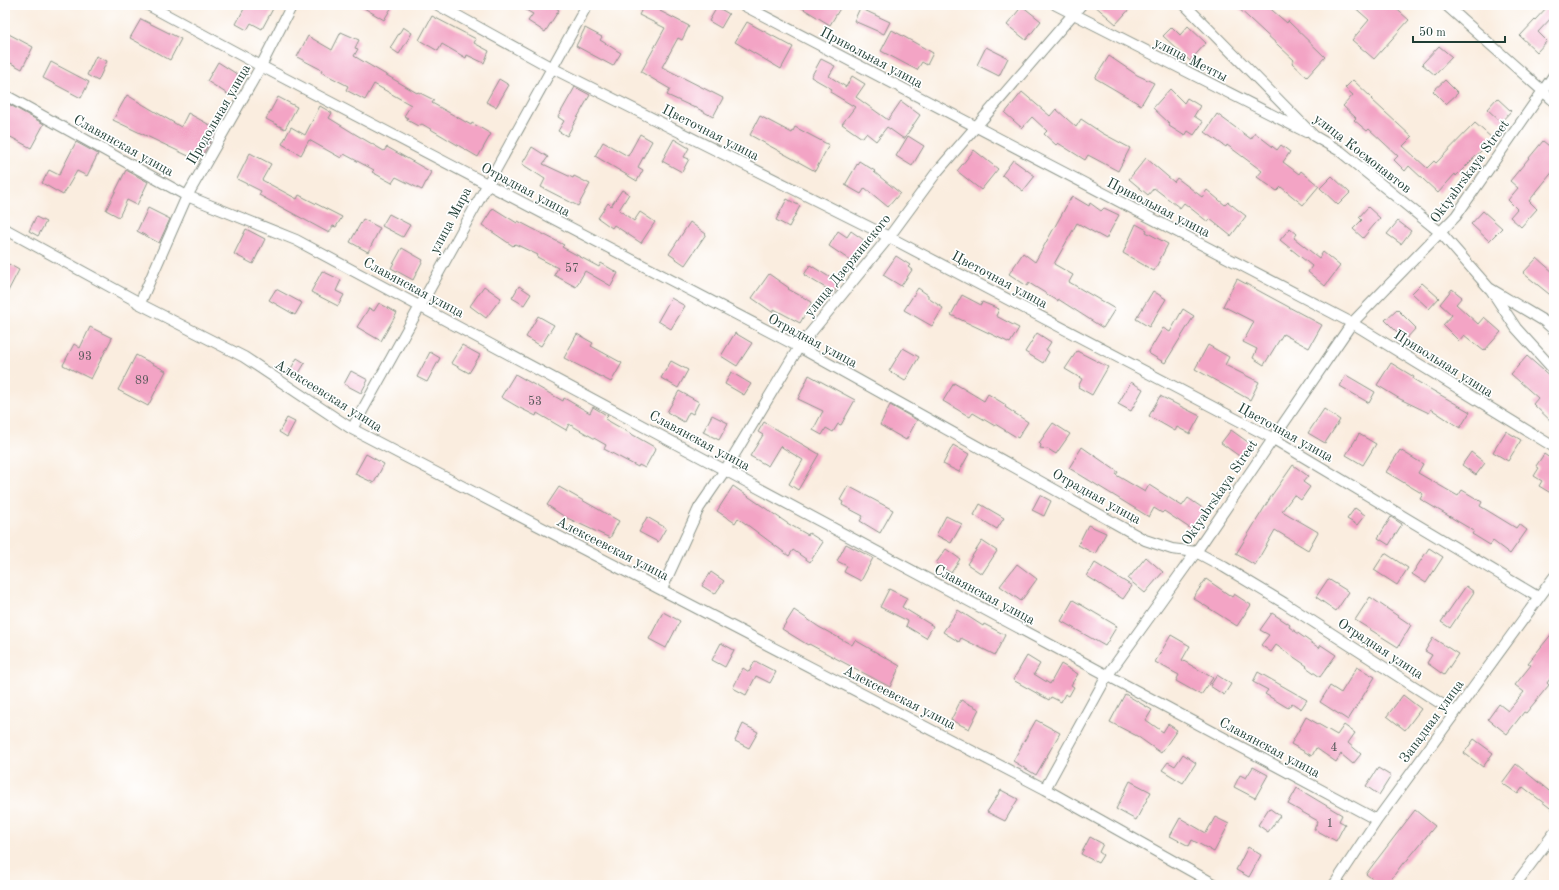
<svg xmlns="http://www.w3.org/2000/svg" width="1559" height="890" viewBox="0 0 1559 890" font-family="'Old Standard TT',serif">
	<rect width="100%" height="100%" fill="#fff"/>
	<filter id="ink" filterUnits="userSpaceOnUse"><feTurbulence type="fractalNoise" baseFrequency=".025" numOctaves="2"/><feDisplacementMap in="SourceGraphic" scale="8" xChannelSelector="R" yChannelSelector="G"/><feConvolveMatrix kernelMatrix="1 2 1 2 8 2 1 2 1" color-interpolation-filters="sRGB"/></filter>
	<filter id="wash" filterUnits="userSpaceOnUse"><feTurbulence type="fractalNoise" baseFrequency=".012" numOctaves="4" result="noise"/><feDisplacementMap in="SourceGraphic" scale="16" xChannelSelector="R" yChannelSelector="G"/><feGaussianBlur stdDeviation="0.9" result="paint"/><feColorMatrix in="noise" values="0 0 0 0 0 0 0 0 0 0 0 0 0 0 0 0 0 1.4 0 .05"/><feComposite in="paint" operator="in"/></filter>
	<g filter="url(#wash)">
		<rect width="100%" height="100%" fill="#faeddf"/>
		<g id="blocks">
			<!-- building -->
			<path fill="#f3a4c5" d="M246,5H275L262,29L251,23L247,30L236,24Z
				M359,5H393L384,20Z
				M517,5H552L559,10L545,32L528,21L533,14Z
				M644,5H663L660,11L689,26L682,40L678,38L662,67L723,98L713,117L695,107V108L667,95L670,89L641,72L665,28L639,15Z
				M797,5H842L830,25Z
				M1094,5H1133L1116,24Z
				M1235,5H1266L1287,23L1288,21L1325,57L1307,77L1292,63L1294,60Z
				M1352,5H1392L1409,20L1374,59L1352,40L1369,20Z
				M1549,5H1554V15L1538,32L1547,41L1537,52L1520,36Z
				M1022,6L1041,21L1026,40L1007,25Z
				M717,7L729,14L721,28L709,21Z
				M860,8L890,22L884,34L854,21Z
				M432,16L476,39L474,43L489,51L484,63L467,55L466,58L442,44L438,51L419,40Z
				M141,19L181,39L170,60L130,38Z
				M747,22L793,47L781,69L735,42Z
				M1188,26L1206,43L1190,61L1163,36L1172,27L1180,35Z
				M403,27L412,33L399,54L390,48Z
				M585,28L602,37L600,40L621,53L613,66L576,46Z
				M892,30L933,53L927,65L922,62L917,70L881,51Z
				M5,32L33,47L22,69L5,60Z
				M341,32L359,40L355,48L358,49L354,56L417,93L418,92L434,100L432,103L471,125L472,123L491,134L478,157L422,124L418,126L407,120L408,118L404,116L411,105L374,84L365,100L346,90L348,86L321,72L322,70L297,57L308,36L332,50Z
				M1439,46L1452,57L1435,75L1422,64Z
				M986,47L1008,58L999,76L977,65Z
				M96,56L107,61L98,81L87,75Z
				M1109,56L1137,75L1154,83L1141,105L1095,78Z
				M821,59L835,66L829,76L846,87L852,76L865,84L856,97L888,120L901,101L920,115L904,139L887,127L876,141L866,133L862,138L842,124L855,107L830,92L832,89L811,77Z
				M51,62L89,82L81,98L43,78Z
				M218,62L240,76L229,95L207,81Z
				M499,79L509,85L496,107L486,102Z
				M1353,80L1372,98L1371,99L1412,137L1403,146L1427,168L1434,161L1436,163L1475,123L1493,139L1456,176L1455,174L1438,193L1409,166L1405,171L1394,160L1398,156L1369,129L1367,131L1354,120L1356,118L1343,106L1353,95L1345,88Z
				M1445,80L1458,93L1446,104L1433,91Z
				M575,87L590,95L567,136L558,131L564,121L558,117Z
				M1170,89L1184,103L1187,98L1200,106L1194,116L1203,122L1194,135L1188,131L1185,136L1169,126L1170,124L1153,108Z
				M1022,92L1050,116L1056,109L1076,127L1081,119L1102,133L1130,148L1118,171L1088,155L1085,160L1058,143L1056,145L1044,134L1047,131L1032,117L1022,128L1005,113Z
				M127,95L181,127L188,113L217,129L199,161L113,120Z
				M278,97L297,107L285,129L266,119Z
				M1497,98L1511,111L1501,122L1487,109Z
				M5,102L44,124L31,148L5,134Z
				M320,106L332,113L329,118L355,134L384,151L387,147L431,172L422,190L396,177L392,183L372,172L374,170L344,154L341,158L309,140L301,155L282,144L291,127L305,135Z
				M1217,114L1251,139L1255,133L1277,150L1281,145L1290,152L1283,162L1299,174L1301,171L1319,186L1303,205L1281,187L1277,191L1257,177L1262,171L1227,145L1226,147L1205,132Z
				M760,116L792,133L795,127L829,145L815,171L750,135Z
				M640,134L652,141L638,167L643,170L637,181L595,156L603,142L628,156Z
				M908,136L924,146L912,166L896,156Z
				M674,139L689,148L684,157L689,159L682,172L662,161Z
				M1543,141L1554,150V170L1529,201L1537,209L1521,227L1510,217L1517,209L1508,200L1518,188L1510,181Z
				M76,142L98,154L87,176L77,171L63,195L42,183L49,170L59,175Z
				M532,147L548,157L543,164L573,178L574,176L590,184L578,206L541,187L545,179L522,164Z
				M974,150L998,169L981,190L957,171Z
				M250,153L271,164L262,180L297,199L299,195L342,217L336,227L333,226L329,233L259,195L261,191L237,179Z
				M1146,158L1174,182L1177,178L1202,197L1207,190L1225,205L1228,202L1246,216L1231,236L1210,219L1208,222L1184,203L1180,208L1154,188L1148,195L1129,179Z
				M1013,160L1035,176L1023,191L1002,175Z
				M859,161L875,171L874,172L900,193L888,207L865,188L861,194L845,185Z
				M126,170L148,182L137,205L127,200L119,217L106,210Z
				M1332,176L1350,193L1338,205L1320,188Z
				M622,190L629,194L619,210L634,221L640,212L655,222L641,243L614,225L612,228L598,218L608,203L611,206Z
				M1072,196L1089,206L1090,203L1101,211L1104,208L1119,215L1106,239L1077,223L1054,264L1073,275L1069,282L1115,309L1103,328L1058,299V301L1029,283L1027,286L1009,274L1023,253L1035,262Z
				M787,199L800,206L789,227L776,220Z
				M1368,207L1380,218L1363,238L1353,229L1362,220L1359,217Z
				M148,208L170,219L159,243L137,231Z
				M493,208L517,223L518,221L564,245L562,247L599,267L601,263L618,273L611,286L585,271L576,287L554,275L558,268L537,257L538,255L515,244L513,246L482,225Z
				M1483,211L1502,228L1489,241L1471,224Z
				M389,214L410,225L403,237L382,226Z
				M36,217L46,222L38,236L29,231Z
				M363,219L380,228L368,252L350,242Z
				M1398,221L1411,231L1401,244L1387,234Z
				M690,222L706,234L685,265L669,254Z
				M1136,224L1147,230L1146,232L1168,244L1154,271L1123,253Z
				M1290,228L1297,234L1294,238L1319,258L1323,252L1340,266L1325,286L1308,272L1312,266L1280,240Z
				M246,229L265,239L253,264L234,254Z
				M838,231L847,237L851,231L864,240L851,261L829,246Z
				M402,248L423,260L413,280L391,268Z
				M896,256L910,265L908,267L912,270L901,286L883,275Z
				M1537,258L1554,273V298L1523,273Z
				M5,262L19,270L5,297Z
				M810,265L839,283L834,293L804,275Z
				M322,271L341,280L336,291L344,295L338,306L311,292Z
				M769,274L789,288L788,289L812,302L800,323L774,309L772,312L752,298Z
				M1237,279L1322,325L1309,348L1283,334L1264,365L1253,358L1257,349L1243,342L1254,322L1223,306Z
				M1422,283L1439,298L1429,309L1412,293Z
				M484,286L501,298L486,318L470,306Z
				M519,286L531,294L524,305L512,298Z
				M918,288L928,295V298L943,308L932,326L904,310Z
				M276,289L302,303L295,315L269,300Z
				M1452,289L1462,297L1456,304L1478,324L1484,317L1501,332L1484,351L1464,335L1459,341L1443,325L1452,315L1440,304Z
				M1153,291L1166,299L1149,327L1136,319Z
				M962,295L981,305L982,302L999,309L996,316L1019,328L1010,343L951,315Z
				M671,298L685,306L671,329L658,321Z
				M379,303L397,313L381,341L357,327L369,308L374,311Z
				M1183,309L1194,316L1165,363L1148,353L1163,328L1170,332Z
				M1397,309L1416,328L1405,340L1385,320Z
				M538,316L554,325L541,346L526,337Z
				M90,327L112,338L91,379L63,365L74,344L80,348Z
				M735,333L752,343L737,366L721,356Z
				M1037,333L1051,342L1046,350L1049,352L1043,363L1025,352Z
				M577,334L593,343L591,346L622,363L611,382L564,358Z
				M462,345L480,355L469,373L451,363Z
				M1208,345L1229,357L1225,365L1259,382L1250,400L1195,369Z
				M903,348L919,357L905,381L889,371Z
				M1077,351L1108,367L1092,395L1078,387L1082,379L1065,369Z
				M430,352L440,358L427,382L417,377Z
				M136,355L166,371L148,406L118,390Z
				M1527,356L1552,378L1550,380L1554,383V424L1533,404L1538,398L1511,374Z
				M297,358L305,363L296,378L288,374Z
				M671,361L688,370L678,388L661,378Z
				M1391,363L1414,377L1413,379L1470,412L1460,428L1431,409L1429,413L1400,399L1377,385Z
				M351,371L368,380L361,393L344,384Z
				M731,372L751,384L744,395L725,384Z
				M515,374L563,401L564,398L590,413L593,407L608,416L605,419L656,448L645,468L639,465L638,467L604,449L606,445L569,424L566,430L537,413L536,416L518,407L501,397Z
				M809,375L855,400L841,425L838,424L833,432L826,428L822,435L813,430L823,411L798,399Z
				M1346,375L1375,392L1369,403L1340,386Z
				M1131,382L1143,389L1131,411L1118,404Z
				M954,383L984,401L988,394L1006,405L1005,407L1028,422L1018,438L995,424V426L973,413L970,417L943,401Z
				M679,391L699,402L693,414L689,412L684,422L667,412Z
				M1160,396L1200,416L1190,434L1177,427L1175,431L1149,416Z
				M890,405L917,420L906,440L880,425Z
				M1324,409L1340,420L1325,443L1308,433Z
				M712,415L728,423L719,440L703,432Z
				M287,418L295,422L287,437L279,432Z
				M764,422L819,454L798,490L789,484L803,460L780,446L768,466L750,456L763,435L758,432Z
				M1053,423L1070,434L1056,454L1048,449L1040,448L1041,445L1039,443Z
				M1231,430L1252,445L1242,458L1221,443Z
				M1506,431L1521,440L1508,461L1493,452Z
				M1359,434L1376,444L1363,465L1346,455Z
				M953,445L969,454L959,472L943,464Z
				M1082,447L1118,472L1116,475L1145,492L1149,485L1182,506L1188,498L1207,511L1194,531L1164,511L1162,513L1154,508L1149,517L1069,468Z
				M1400,450L1423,464L1418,473L1458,496L1462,490L1482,502L1480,506L1516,528L1519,524L1527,530L1510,554L1493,541L1490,545L1472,534L1474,531L1420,499L1423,494L1386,472Z
				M1471,452L1485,463L1476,475L1462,465Z
				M366,454L384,464L374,483L355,474Z
				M1544,454L1554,461V495L1539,486L1542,481L1534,476L1539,468L1536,466Z
				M1293,465L1308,476L1303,482L1310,487L1301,500L1294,495L1282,511L1318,532L1308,550L1275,530L1255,565L1236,554L1272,495Z
				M733,486L787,523L808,535L809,533L823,542L810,562L793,550L789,556L738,518L735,523L717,511Z
				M848,486L893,510L880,533L860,521L863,516L842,505L843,502L840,500Z
				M559,487L619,521L610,538L565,517L547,505Z
				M1040,495L1051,501L1044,516L1032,510Z
				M980,504L1004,518L997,529L974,515Z
				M1355,508L1365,515L1357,525L1347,519Z
				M946,516L962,524L951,543L936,535Z
				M647,517L666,528L658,542L639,532Z
				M1391,517L1402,524L1389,545L1378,538Z
				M1088,525L1106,533L1095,554L1078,545Z
				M982,541L997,551L982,574L967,564Z
				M846,544L873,558L861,581L844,572L847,566L837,561Z
				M1429,548L1443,557L1426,583L1412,574Z
				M946,549L960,559L951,573L936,563Z
				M1385,553L1408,568L1397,585L1374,570Z
				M1146,557L1163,572L1145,593L1128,579Z
				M1095,563L1132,586L1123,599L1087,576Z
				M1017,564L1037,579L1021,601L1000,586Z
				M711,572L724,581L715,594L702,586Z
				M1206,579L1232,597L1234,594L1251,605L1237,626L1193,598Z
				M1328,579L1349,592L1336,611L1316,597Z
				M1466,586L1474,592L1450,628L1441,622Z
				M889,589L907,598L902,607L933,626L926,638L906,626L908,621L880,607Z
				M1370,597L1411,625L1398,647L1355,620Z
				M1073,600L1117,626L1105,646L1061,621Z
				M794,610L819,627L852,645L855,640L900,666L890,687L809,644L808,645L782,629Z
				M958,610L983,626L984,624L1005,635L995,655L961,638L959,642L943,632Z
				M663,612L680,621L666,648L649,639Z
				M1272,613L1290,625L1289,627L1319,648L1321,645L1336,655L1320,677L1306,667L1307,666L1276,645L1271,652L1261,645L1269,635L1260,630Z
				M1554,631V673L1547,683L1549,685L1526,713L1524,712L1507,734L1488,719L1499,704L1508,711L1524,692L1515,685L1531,665L1528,663Z
				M1171,635L1190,646L1182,660L1213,678L1201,695L1176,681L1179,675L1155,662Z
				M1433,638L1458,654L1444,675L1427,663L1432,655L1425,651Z
				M721,643L734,650L725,667L712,660Z
				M1027,656L1040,664L1034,674L1050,684L1061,664L1078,674L1071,685L1074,687L1069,696L1065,694L1061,702L1051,697L1049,700L1013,680Z
				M755,661L776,672L770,683L756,676L746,695L733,688L743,668L749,672Z
				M1357,667L1375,677L1348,720L1320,702L1330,686L1341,693Z
				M1258,672L1307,700L1301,709L1292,703L1288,708L1265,694L1268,690L1253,682Z
				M1217,675L1231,684L1224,695L1210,686Z
				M1125,694L1152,710L1146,720L1163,732L1168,724L1177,730L1161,753L1137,736L1110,722Z
				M1403,695L1421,709L1405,730L1387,716Z
				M961,700L979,709L969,729L951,720Z
				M1306,717L1337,735L1344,725L1355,733L1348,743L1361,754L1353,764L1341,754L1336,762L1316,748L1312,756L1291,744Z
				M1036,720L1060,733L1036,775L1013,761Z
				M743,724L758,732L749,748L735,741Z
				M1474,739L1493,753L1483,767L1464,753Z
				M1183,754L1196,763L1183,783L1162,770L1168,762L1175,766Z
				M1516,764L1554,795V811L1523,787L1518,794L1502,783Z
				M1253,767L1268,775L1255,798L1234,787L1240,775L1246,778Z
				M1378,768L1391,776L1379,795L1366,786Z
				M1130,781L1151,792L1136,820L1116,809Z
				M1297,788L1342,815L1339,821L1345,824L1336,841L1314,829L1318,821L1288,804Z
				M1001,790L1018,799L1005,821L987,812Z
				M1269,808L1280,816L1268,832L1258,825Z
				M1415,810L1435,826L1404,864L1403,863L1387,885H1380L1366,874Z
				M1215,817L1229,824L1214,852L1192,840L1189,846L1170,836L1180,818L1206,833Z
				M1090,837L1103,844L1099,852L1103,855L1098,863L1081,854Z
				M1248,847L1261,855L1249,877L1236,870Z"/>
		</g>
	</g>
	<g filter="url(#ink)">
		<use href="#blocks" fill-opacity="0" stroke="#8c958a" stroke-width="1"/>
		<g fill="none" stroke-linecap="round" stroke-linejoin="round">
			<defs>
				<path id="street" d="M148,5L261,66L799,347L1145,540L1172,549L1196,552L1224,567L1284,603L1454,712
					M438,5L552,68L889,237L1272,438L1538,597
					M743,5L1352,323L1554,447
					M1056,5L1306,132
					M1185,5L1314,136L1340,151L1441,233L1489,288L1544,321L1554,330
					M1446,5L1554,101
					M5,95L187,196L296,240L1377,820
					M5,229L140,303H138L244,357L352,429L1045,789L1216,885
					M1491,290L1516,328L1554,370
					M140,303L187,196L261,66L292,5
					M352,429L587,5
					M662,589L699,508L725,470L799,347L889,237L936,173L1081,5
					M1045,789L1107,676L1196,552L1352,323L1456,216L1554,75
					M1334,885L1377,820L1554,577
					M1515,885L1554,833"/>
			</defs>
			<!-- street casing -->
			<use href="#street" stroke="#8c958a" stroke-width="12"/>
			<!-- street -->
			<use href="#street" stroke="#fff" stroke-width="10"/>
		</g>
	</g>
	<g text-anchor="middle" stroke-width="3.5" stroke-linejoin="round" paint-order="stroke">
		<!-- number labels -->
		<g font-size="12" fill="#545758">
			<text x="572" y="272">57</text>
			<text x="85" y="360">93</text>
			<text x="142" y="384">89</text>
			<text x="535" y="405">53</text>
			<text x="1334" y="751">4</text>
			<text x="1330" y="827">1</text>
		</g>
		<!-- street labels -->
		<g font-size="14" fill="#1f3d34" stroke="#fff">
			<text transform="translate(872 57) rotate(28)" y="5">Привольная улица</text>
			<text transform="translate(1191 59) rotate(27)" y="5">улица Мечты</text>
			<text transform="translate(218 114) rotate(-60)" y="5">Продольная улица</text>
			<text transform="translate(711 132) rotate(27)" y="5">Цветочная улица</text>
			<text transform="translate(124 145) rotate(29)" y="5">Славянская улица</text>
			<text transform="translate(1363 153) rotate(38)" y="5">улица Космонавтов</text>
			<text transform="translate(1469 171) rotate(-54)" y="5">Oktyabrskaya Street</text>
			<text transform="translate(526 189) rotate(28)" y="5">Отрадная улица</text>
			<text transform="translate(1159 207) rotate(27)" y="5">Привольная улица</text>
			<text transform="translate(450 220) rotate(-62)" y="5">улица Мира</text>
			<text transform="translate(847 265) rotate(-51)" y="5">улица Дзержинского</text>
			<text transform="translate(1000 279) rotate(28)" y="5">Цветочная улица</text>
			<text transform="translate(414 287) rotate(28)" y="5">Славянская улица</text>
			<text transform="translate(813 340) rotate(28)" y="5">Отрадная улица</text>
			<text transform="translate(1444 363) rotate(32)" y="5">Привольная улица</text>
			<text transform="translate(329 395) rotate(32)" y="5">Алексеевская улица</text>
			<text transform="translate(1286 432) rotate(29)" y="5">Цветочная улица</text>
			<text transform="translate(700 440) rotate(28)" y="5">Славянская улица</text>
			<text transform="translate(1219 492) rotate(-56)" y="5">Oktyabrskaya Street</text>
			<text transform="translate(1097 496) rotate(29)" y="5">Отрадная улица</text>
			<text transform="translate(613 548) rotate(27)" y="5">Алексеевская улица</text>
			<text transform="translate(985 594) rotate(28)" y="5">Славянская улица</text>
			<text transform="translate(1381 648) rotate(33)" y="5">Отрадная улица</text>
			<text transform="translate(900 697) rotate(27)" y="5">Алексеевская улица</text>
			<text transform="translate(1431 721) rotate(-54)" y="5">Западная улица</text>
			<text transform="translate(1270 747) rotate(28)" y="5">Славянская улица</text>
		</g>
	</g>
	<!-- margin -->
	<rect width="1559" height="890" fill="none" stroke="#fff" stroke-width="20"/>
	<!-- scale -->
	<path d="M1413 36v6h92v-6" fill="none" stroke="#1f3d34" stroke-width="2"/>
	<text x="1419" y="36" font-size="12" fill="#1f3d34" stroke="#ffffff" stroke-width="3" paint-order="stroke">50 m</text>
</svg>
